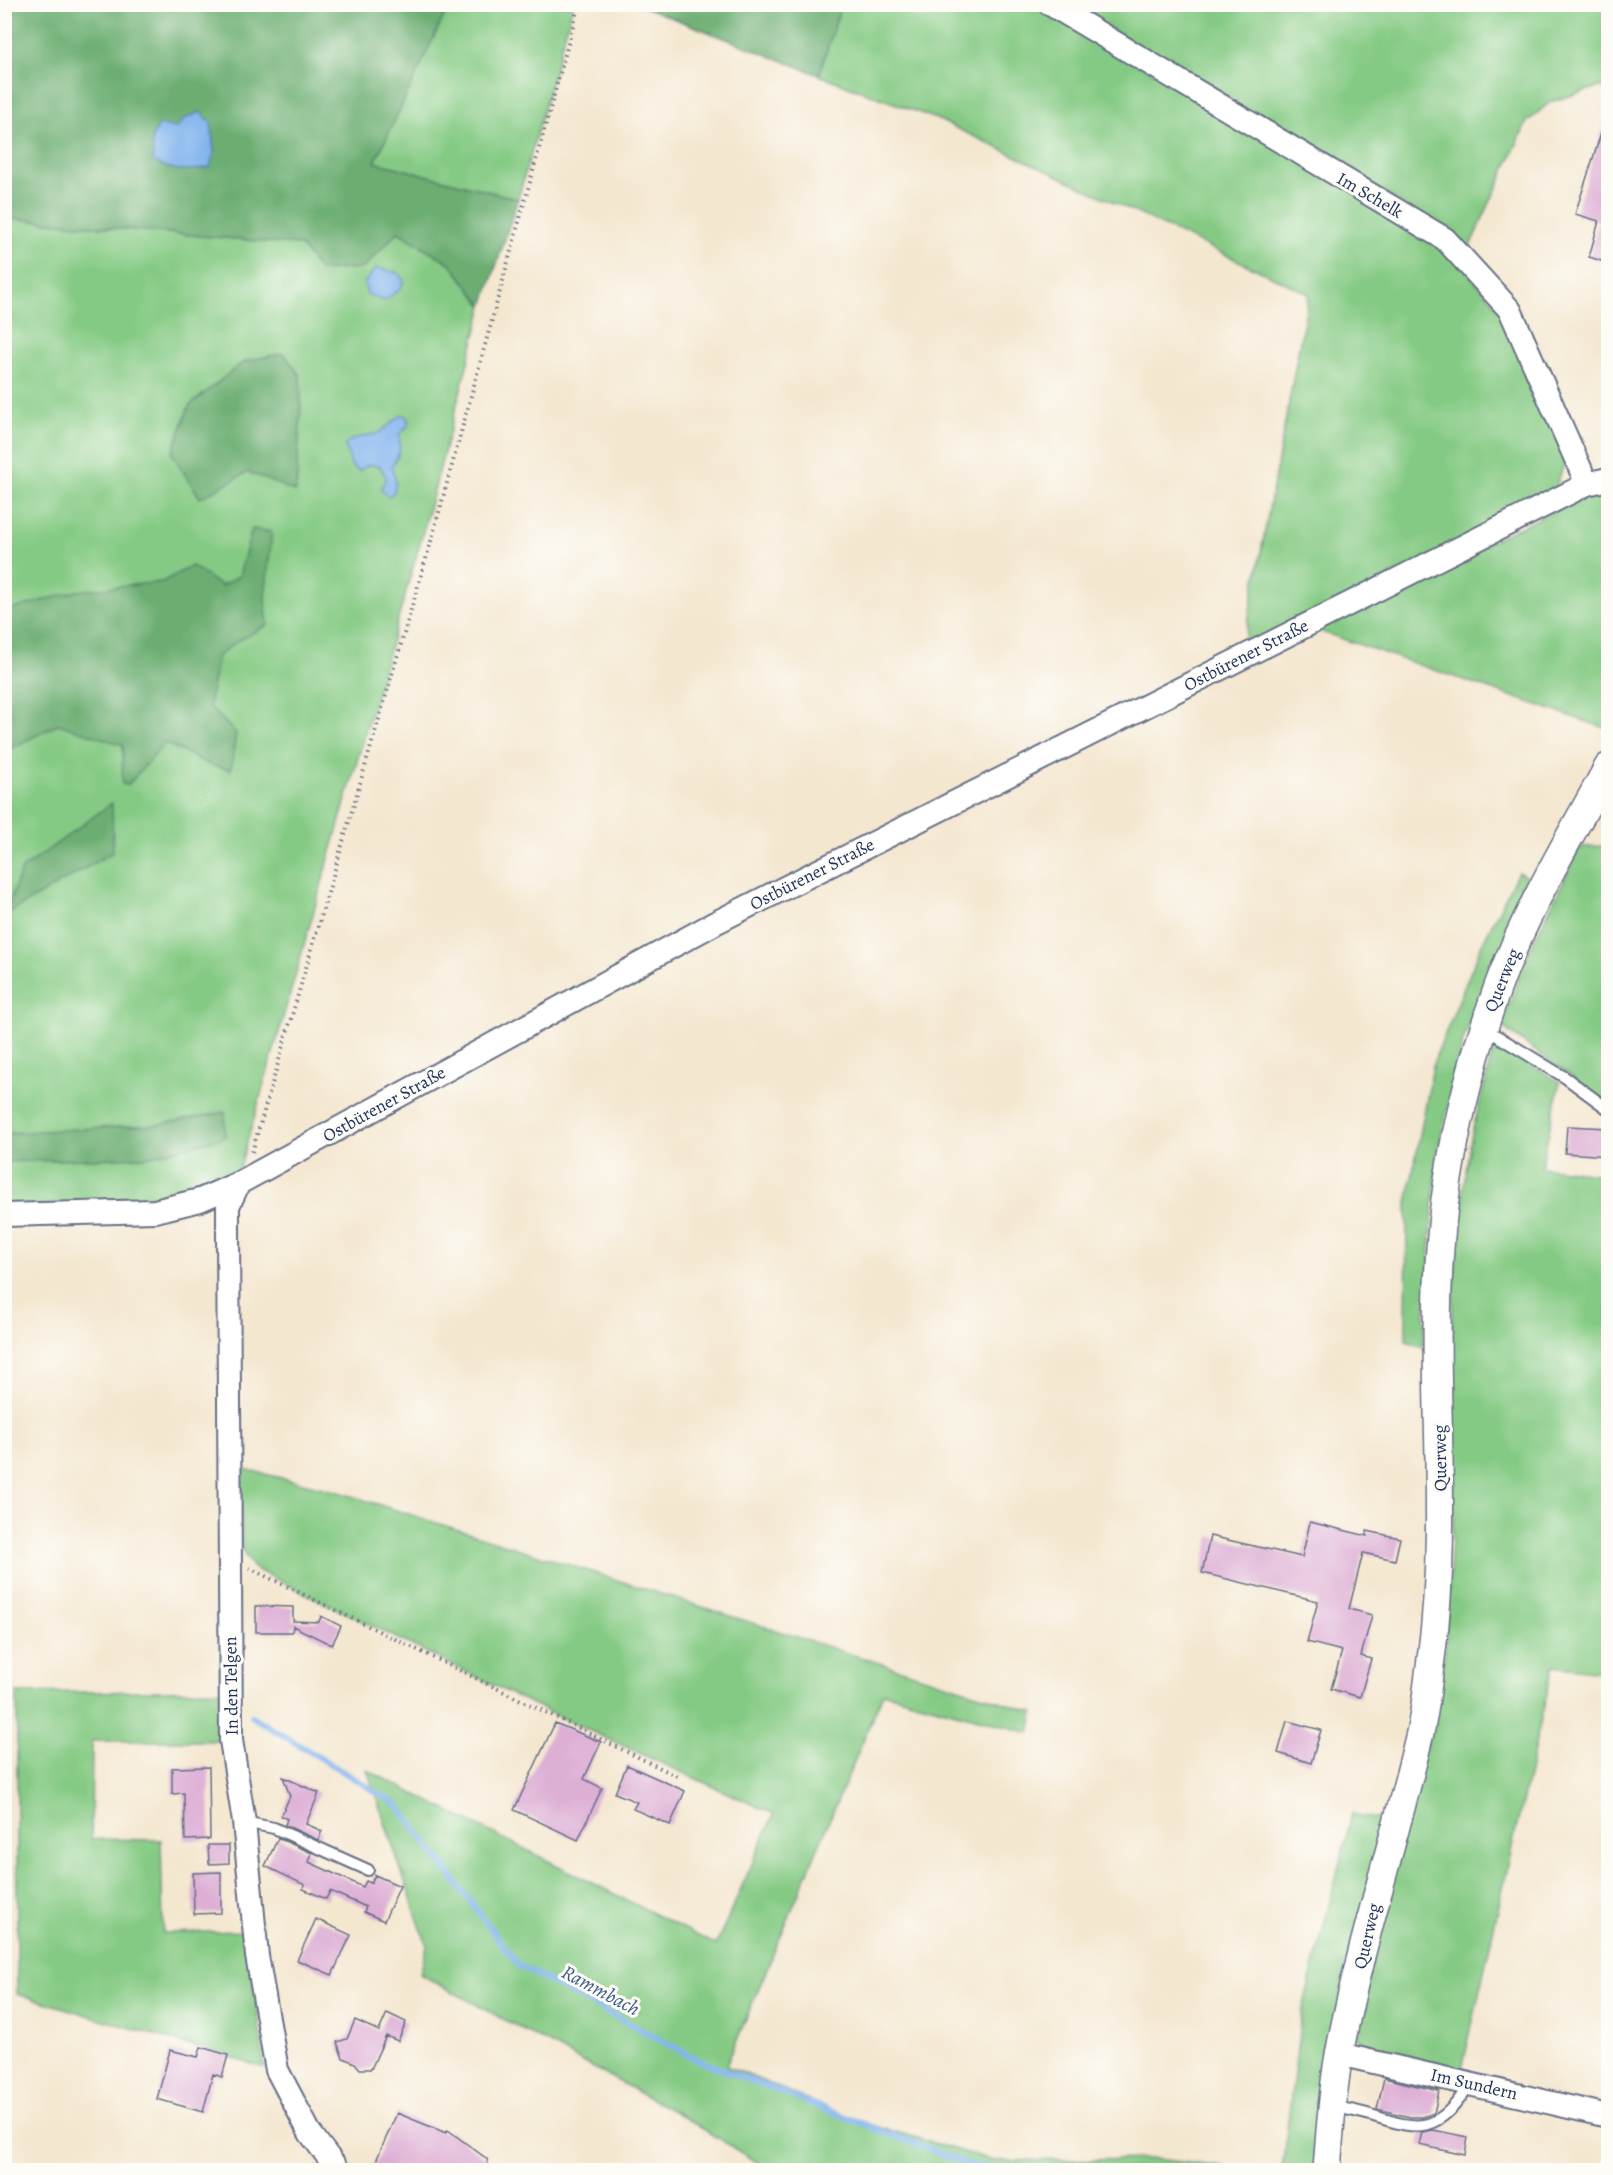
<svg xmlns="http://www.w3.org/2000/svg" width="1613" height="2175" viewBox="0 0 1613 2175" font-family="Alegreya,serif">
	<rect width="100%" height="100%" fill="#fdfcf7"/>
	<filter id="ink" filterUnits="userSpaceOnUse"><feTurbulence type="fractalNoise" baseFrequency=".0167" numOctaves="2"/><feDisplacementMap in="SourceGraphic" scale="12" xChannelSelector="R" yChannelSelector="G"/><feConvolveMatrix kernelMatrix="1 2 1 2 8 2 1 2 1" color-interpolation-filters="sRGB"/></filter>
	<filter id="wash" filterUnits="userSpaceOnUse"><feTurbulence type="fractalNoise" baseFrequency=".008" numOctaves="4" result="noise"/><feDisplacementMap in="SourceGraphic" scale="24" xChannelSelector="R" yChannelSelector="G"/><feGaussianBlur stdDeviation="1.35" result="paint"/><feColorMatrix in="noise" values="0 0 0 0 0 0 0 0 0 0 0 0 0 0 0 0 0 1.4 0 .05"/><feComposite in="paint" operator="in"/></filter>
	<g filter="url(#wash)">
		<rect width="100%" height="100%" fill="#f4e7d0"/>
		<!-- green -->
		<path fill="#85ca84" stroke="#507c71" stroke-width="1.5" d="M449,5H573L518,199L375,162Z
			M841,5H1041L1442,244L1505,315L1567,455L1553,496L1242,654L1309,294L939,120L819,75Z
			M1071,5H1608V87H1598L1550,102L1527,122L1469,248L1449,232Z
			M5,218L300,245L363,268L398,231L450,263L483,306L420,543L238,1174L184,1196L5,1207Z
			M1608,485V729L1310,628Z
			M1608,846V1103L1501,1026L1530,949L1580,847Z
			M1518,872L1534,881L1464,1037L1437,1154L1423,1347L1406,1341L1407,1203L1434,1061L1482,944Z
			M1494,1047L1513,1054L1560,1082L1541,1167L1596,1174L1608,1169V1673L1553,1666L1461,2073L1380,2051L1355,2037L1445,1649L1453,1522L1452,1319L1458,1222L1472,1133Z
			M240,1468L339,1492L1034,1712L1030,1733L883,1693L726,2066L862,2122L995,2161L1156,2159L1248,2170H769L679,2114L420,1974L427,1946L367,1770L716,1945L774,1814L553,1714L253,1568L242,1550Z
			M220,1690L221,1741H92L91,1839L161,1840L163,1933L247,1931L265,2068L17,1994V1693Z
			M1352,1814L1386,1821L1325,2058L1313,2170H1282L1301,2017Z"/>
		<!-- forest -->
		<path fill="#6cae72" stroke="#446e68" stroke-width="1.5" d="M4,5H449L375,162L518,199L483,306L450,263L398,232L363,268L320,271L300,245L5,218Z
			M639,5H841L819,75Z
			M283,353L300,375L301,407L296,492L248,472L200,498L172,454L189,406L243,362Z
			M252,529L272,532L265,598L268,625L236,642L218,656L209,706L236,733L231,770L210,765L165,743L128,785L122,784L123,745L58,724L5,752V611L77,591L162,582L192,566L221,586L239,576Z
			M112,803L113,852L5,915L21,870Z
			M225,1112V1137L148,1157L5,1162V1133L155,1125Z"/>
		<!-- water -->
		<path fill="#81b4ee" stroke="#4e72a6" stroke-width="1.5" d="M200,112L211,122L214,152L210,167C190,172 171,172 153,161L152,137L159,125L177,128L184,119Z
			M376,268L398,273L404,281L400,289L384,301L367,294L364,283Z
			M403,414L409,420L407,427L399,435C401,448 400,457 391,466L396,482L394,492L388,497L381,489L386,478L380,466L368,465L359,471L352,467L345,445L353,439L379,433Z"/>
		<g fill="none" stroke-linecap="round" stroke-linejoin="round">
			<!-- stream -->
			<path stroke="#81b4ee" stroke-width="6" d="M251,1716L398,1805L518,1965L700,2061L973,2166L1018,2170"/>
		</g>
		<g id="blocks">
			<!-- building -->
			<path fill="#ddafd5" d="M1605,121L1608,122V263L1589,257L1599,221L1575,214Z
				M1567,1126L1608,1128V1156L1565,1153Z
				M1310,1522L1367,1536V1531L1400,1538L1395,1560L1363,1553L1349,1609L1372,1615L1361,1656L1371,1659L1360,1697L1331,1689L1342,1651L1307,1642L1318,1601L1202,1573L1210,1536L1302,1557Z
				M256,1606L293,1607V1621L319,1622L321,1616L341,1626L332,1645L293,1626L292,1632H256Z
				M1287,1721L1321,1730L1311,1763L1278,1753Z
				M555,1723L601,1742L584,1779L602,1788L578,1840L514,1810Z
				M627,1765L685,1791L670,1825L633,1809L637,1802L615,1793Z
				M209,1767L210,1839L185,1840L184,1793L172,1794V1768Z
				M283,1777L319,1793L306,1824L322,1831L318,1840L285,1825L287,1819L281,1816L290,1796Z
				M278,1838L312,1853L309,1862L363,1887L366,1881L371,1883L375,1875L400,1886L384,1921L364,1912L366,1907L330,1891L326,1899L303,1889L305,1885L265,1866Z
				M208,1845H229V1863L209,1864Z
				M221,1872V1913L194,1914L193,1873Z
				M316,1919L351,1935L332,1975L297,1960Z
				M387,2013L406,2022L398,2041L386,2036L371,2069H360L355,2063L343,2058L337,2042L347,2039L355,2020L379,2031Z
				M201,2047L228,2055L222,2077L213,2074L203,2112L157,2099L170,2050L198,2057Z
				M1384,2078L1439,2091L1434,2113L1423,2117H1410L1377,2109Z
				M397,2113L446,2133L448,2130L487,2159L488,2170H372Z
				M1433,2130L1468,2137L1465,2155L1419,2145L1422,2132Z"/>
		</g>
	</g>
	<g filter="url(#ink)">
		<use href="#blocks" fill-opacity="0" stroke="#676f86" stroke-width="1.5"/>
		<g fill="none" stroke-linecap="round" stroke-linejoin="round">
			<defs>
				<path id="service" d="M1484,1028L1566,1078L1608,1109
					M244,1822L274,1828L368,1870
					M1332,2107C1396,2113 1427,2157 1470,2083"/>
				<path id="minor" d="M1050,4L1445,239L1510,310L1587,484
					M239,1183L228,1206V1229L231,1740L244,1822L257,1956L277,2070L310,2133L338,2170
					M4,1215L155,1211L200,1200L239,1183L715,923L1587,484L1608,479
					M1339,2054L1608,2116"/>
				<path id="tertiary" d="M1327,2170C1330,2132 1332,2093 1339,2055C1359,1947 1394,1843 1419,1737C1426,1709 1428,1679 1432,1651C1451,1503 1426,1354 1444,1207C1454,1130 1473,1054 1500,981C1528,907 1570,837 1608,767"/>
			</defs>
			<!-- service casing -->
			<use href="#service" stroke="#676f86" stroke-width="14"/>
			<!-- minor casing -->
			<use href="#minor" stroke="#676f86" stroke-width="26"/>
			<!-- tertiary casing -->
			<use href="#tertiary" stroke="#676f86" stroke-width="30"/>
			<!-- path -->
			<path stroke="#676f86" stroke-width="4" stroke-dasharray="1.5 4.5" stroke-linecap="butt" d="M252,1152L430,545L579,4
				M249,1568L679,1777"/>
			<!-- service -->
			<use href="#service" stroke="#fff" stroke-width="10"/>
			<!-- minor -->
			<use href="#minor" stroke="#fff" stroke-width="22"/>
			<!-- tertiary -->
			<use href="#tertiary" stroke="#fff" stroke-width="27"/>
		</g>
	</g>
	<g text-anchor="middle" stroke-width="6" stroke-linejoin="round" paint-order="stroke">
		<!-- street labels -->
		<g font-size="18" fill="#1b2f5e" stroke="#fdfcf7">
			<text transform="translate(1370 195) rotate(30)" y="6">Im Schelk</text>
			<text transform="translate(1246 655) rotate(-27)" y="6">Ostbürener Straße</text>
			<text transform="translate(812 874) rotate(-27)" y="6">Ostbürener Straße</text>
			<text transform="translate(1502 980) rotate(-68)" y="6">Querweg</text>
			<text transform="translate(384 1104) rotate(-29)" y="6">Ostbürener Straße</text>
			<text transform="translate(1440 1458) rotate(-91)" y="6">Querweg</text>
			<text transform="translate(231 1686) rotate(-91)" y="6">In den Telgen</text>
			<text transform="translate(1367 1936) rotate(-77)" y="6">Querweg</text>
			<text transform="translate(1474 2084) rotate(13)" y="6">Im Sundern</text>
		</g>
		<!-- water labels -->
		<g font-size="20" font-style="italic" fill="#3a5789" stroke="#fdfcf7">
			<text transform="translate(601 1990) rotate(28)" y="7">Rammbach</text>
		</g>
	</g>
	<!-- margin -->
	<rect width="1613" height="2175" fill="none" stroke="#fdfcf7" stroke-width="24"/>
</svg>
